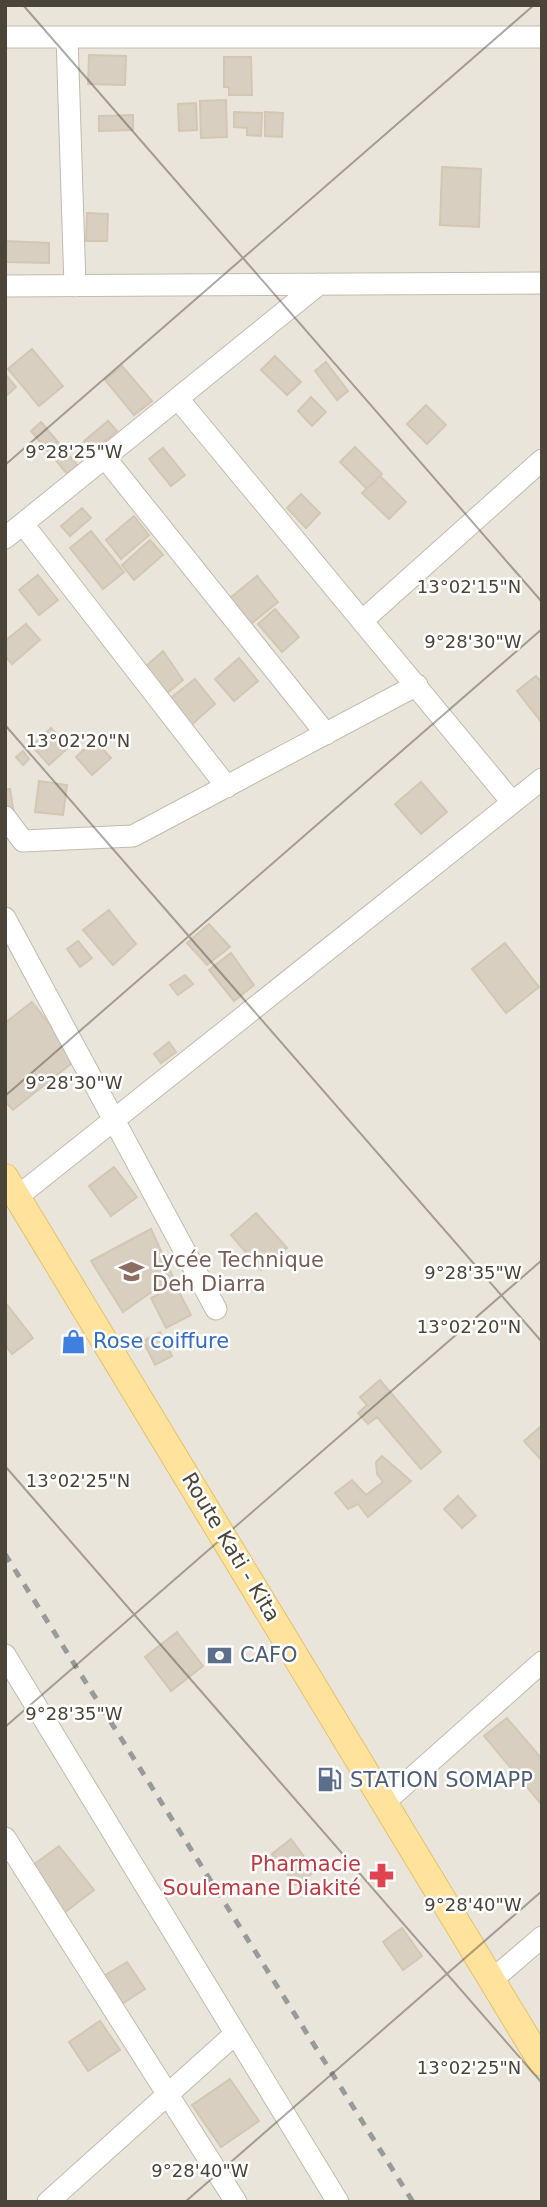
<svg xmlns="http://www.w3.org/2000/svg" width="547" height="2207" viewBox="0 0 547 2207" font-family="'DejaVu Sans',sans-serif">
	<rect width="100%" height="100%" fill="#f6f3ec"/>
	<!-- residential -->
	<path fill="#eae5da" d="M5,5H542V2202H5Z"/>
	<!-- building -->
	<path fill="#d8cfc1" stroke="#d3c7b4" stroke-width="2" d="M89,55L126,56L125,85L88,84Z
		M224,57H251L252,95H229V87H224Z
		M226,100L227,137L201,138L200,101Z
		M196,103L197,130L179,131L178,104Z
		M234,112L262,113L261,136L247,135V128L234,127Z
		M265,112L283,113L282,137L265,136Z
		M133,115V130L99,131V116Z
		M442,167L481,169L479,227L440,225Z
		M87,213L108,214L107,241H86Z
		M5,241L49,243V263L5,262Z
		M32,349L63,386L39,406L8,369Z
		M275,356L301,382L287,395L261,370Z
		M326,362L348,391L337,400L315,371Z
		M122,366L152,401L134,415L105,380Z
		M5,374L16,387L5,397Z
		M311,397L326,412L312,426L298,411Z
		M426,405L446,425L427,444L407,424Z
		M108,421L117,431L93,451L84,441Z
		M41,422L78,466L68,475L31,431Z
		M355,447L382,474L367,489L340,462Z
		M163,448L185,475L171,486L149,459Z
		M380,476L406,502L389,519L362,493Z
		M301,494L320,513L306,528L287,508Z
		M82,508L91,518L70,536L61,526Z
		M134,516L149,535L121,559L106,540Z
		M91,531L124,572L103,589L70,548Z
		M150,540L163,555L134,580L122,565Z
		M38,575L58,600L39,615L19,590Z
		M257,576L278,602L251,624L230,598Z
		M275,609L299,637L282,652L258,624Z
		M26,624L40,640L12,664L5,656V641Z
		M163,651L183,680L167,693L145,667Z
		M239,658L258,681L234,701L215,679Z
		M536,676L542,683V723L517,691Z
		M195,679L215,704L189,727L168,700Z
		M51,728L69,747L49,765L32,746Z
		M94,740L111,758L92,775L76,757Z
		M23,751L29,759L23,765L16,757Z
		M39,781L67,785L63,815L35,812Z
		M421,782L447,812L421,834L395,804Z
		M10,789L14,814L5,815V790Z
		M109,910L136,944L113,965L83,930Z
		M209,924L230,947L207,965L187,943Z
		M78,941L92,958L80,967L67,949Z
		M505,943L539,987L506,1013L472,969Z
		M231,953L254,985L234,1001L209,970Z
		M185,975L193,984L178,995L170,985Z
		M32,1002L77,1059L13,1110L5,1101V1023Z
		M169,1042L176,1052L161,1063L154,1054Z
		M114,1167L137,1197L111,1216L89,1186Z
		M256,1213L287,1248L261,1270L231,1235Z
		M151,1229L173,1277L123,1312L91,1261Z
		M176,1286L191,1315L166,1328L151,1298Z
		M5,1302L33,1338L12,1354L5,1345Z
		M160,1332L172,1356L155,1365L143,1341Z
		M380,1380L441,1452L421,1469L377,1417L368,1424L358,1413L367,1405L360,1397Z
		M541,1426L542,1427V1461L524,1441Z
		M382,1456L411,1481L368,1517L358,1504L348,1509L335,1493L352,1480L366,1495L383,1482L377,1474L376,1462Z
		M458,1496L476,1516L462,1528L444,1509Z
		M177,1632L203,1666L171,1691L145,1657Z
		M507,1718L542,1759V1805L484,1736Z
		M291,1839L315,1871L296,1885L272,1854Z
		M59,1846L94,1890L64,1913L29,1868Z
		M402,1928L422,1956L403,1970L383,1942Z
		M127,1962L145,1989L120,2005L102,1977Z
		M100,2021L120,2050L88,2071L69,2042Z
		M230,2079L259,2121L221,2147L192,2105Z"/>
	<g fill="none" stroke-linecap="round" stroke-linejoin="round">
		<defs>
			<path id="minor" d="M5,37H542
				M67,37L75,286
				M5,286L542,283
				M179,400L512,802
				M106,459L326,734
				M23,524L227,787
				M5,538L319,284
				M362,621L542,460
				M5,817L23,841L133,836L417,685
				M5,918L216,1309
				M17,1197L542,779
				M5,1655L338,2202
				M385,1802L542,1662
				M5,1838L236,2202
				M492,1980L542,1937
				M48,2202L235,2034"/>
			<path id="major" d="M5,1177L542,2063"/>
		</defs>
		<!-- minor casing -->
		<use href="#minor" stroke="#c2bbae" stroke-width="23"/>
		<!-- major casing -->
		<use href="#major" stroke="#e6c16a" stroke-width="28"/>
		<!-- minor -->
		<use href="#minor" stroke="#fff" stroke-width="21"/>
		<!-- major -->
		<use href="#major" stroke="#ffe39c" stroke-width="26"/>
		<!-- rail -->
		<path stroke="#9a9a9a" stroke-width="5" stroke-dasharray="9 9" stroke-linecap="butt" d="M5,1554L413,2202"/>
	</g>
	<!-- ticks -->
	<path fill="none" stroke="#4b4439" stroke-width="2" stroke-opacity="0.45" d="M23,5L542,602M5,465L534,5M5,725L542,1342M5,1096L542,629M5,1466L542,2083M5,1727L542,1260M185,2202L542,1891"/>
	<!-- icons -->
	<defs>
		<symbol id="school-bare" viewBox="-9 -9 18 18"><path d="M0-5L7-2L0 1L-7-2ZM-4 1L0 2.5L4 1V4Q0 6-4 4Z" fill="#8d6e63" stroke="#fff" stroke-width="2.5" paint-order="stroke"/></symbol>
		<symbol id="shop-bare" viewBox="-9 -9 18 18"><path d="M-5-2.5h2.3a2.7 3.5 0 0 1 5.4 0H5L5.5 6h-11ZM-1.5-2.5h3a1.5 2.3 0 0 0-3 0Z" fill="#3f7fe0" stroke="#fff" stroke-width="2.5" paint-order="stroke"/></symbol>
		<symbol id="bank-bare" viewBox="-9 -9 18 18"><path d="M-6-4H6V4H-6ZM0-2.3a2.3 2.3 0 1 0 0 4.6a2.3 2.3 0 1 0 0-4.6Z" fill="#5c6f8a" stroke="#fff" stroke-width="2.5" paint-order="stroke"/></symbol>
		<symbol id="fuel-bare" viewBox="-9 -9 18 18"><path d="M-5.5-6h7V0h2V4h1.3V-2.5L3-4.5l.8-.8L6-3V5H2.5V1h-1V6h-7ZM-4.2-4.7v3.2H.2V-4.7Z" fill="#5c6f8a" stroke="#fff" stroke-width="2.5" paint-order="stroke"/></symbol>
		<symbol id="pharmacy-bare" viewBox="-9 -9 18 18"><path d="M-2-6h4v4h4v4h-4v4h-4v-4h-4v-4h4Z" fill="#e0444e" stroke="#fff" stroke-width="2.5" paint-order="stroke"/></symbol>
	</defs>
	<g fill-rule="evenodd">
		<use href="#school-bare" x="114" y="1254" width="35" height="35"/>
		<use href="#shop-bare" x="56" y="1324" width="35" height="35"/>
		<use href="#bank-bare" x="202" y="1638" width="35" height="35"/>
		<use href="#fuel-bare" x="312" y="1762" width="35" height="35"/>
		<use href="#pharmacy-bare" x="364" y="1858" width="35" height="35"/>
	</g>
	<g text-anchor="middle" stroke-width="5" stroke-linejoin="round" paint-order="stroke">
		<!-- education labels -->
		<g font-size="21" fill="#785e54" stroke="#fff" text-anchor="start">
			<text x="152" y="1267">Lycée Technique<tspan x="152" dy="24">Deh Diarra</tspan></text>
		</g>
		<!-- shop labels -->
		<g font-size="21" fill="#366cbe" stroke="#fff" text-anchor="start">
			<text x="93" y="1348">Rose coiffure</text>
		</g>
		<!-- street labels -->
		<g font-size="21" fill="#4b4439" stroke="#fff">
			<text transform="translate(231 1547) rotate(59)" y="7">Route Kati - Kita</text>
		</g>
		<!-- service labels -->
		<g font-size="21" fill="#4e5e75" stroke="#fff" text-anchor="start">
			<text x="240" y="1662">CAFO</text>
			<text x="350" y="1787">STATION SOMAPP</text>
		</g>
		<!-- health labels -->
		<g font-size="21" fill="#be3a42" stroke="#fff" text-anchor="end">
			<text x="361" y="1871">Pharmacie<tspan x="361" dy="24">Soulemane Diakité</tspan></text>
		</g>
	</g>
	<g font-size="18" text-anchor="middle" fill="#4b4439" stroke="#fff" stroke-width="5" stroke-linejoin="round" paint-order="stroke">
		<text x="74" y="458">9°28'25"W</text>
		<text x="469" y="593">13°02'15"N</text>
		<text x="473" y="648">9°28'30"W</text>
		<text x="78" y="747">13°02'20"N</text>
		<text x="74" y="1089">9°28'30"W</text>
		<text x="473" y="1279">9°28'35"W</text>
		<text x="469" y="1333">13°02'20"N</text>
		<text x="78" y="1487">13°02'25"N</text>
		<text x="74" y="1720">9°28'35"W</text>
		<text x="473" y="1911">9°28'40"W</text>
		<text x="469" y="2074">13°02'25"N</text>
		<text x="200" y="2177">9°28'40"W</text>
	</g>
	<!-- border -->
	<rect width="547" height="2207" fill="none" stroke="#4b4439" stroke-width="14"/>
</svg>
